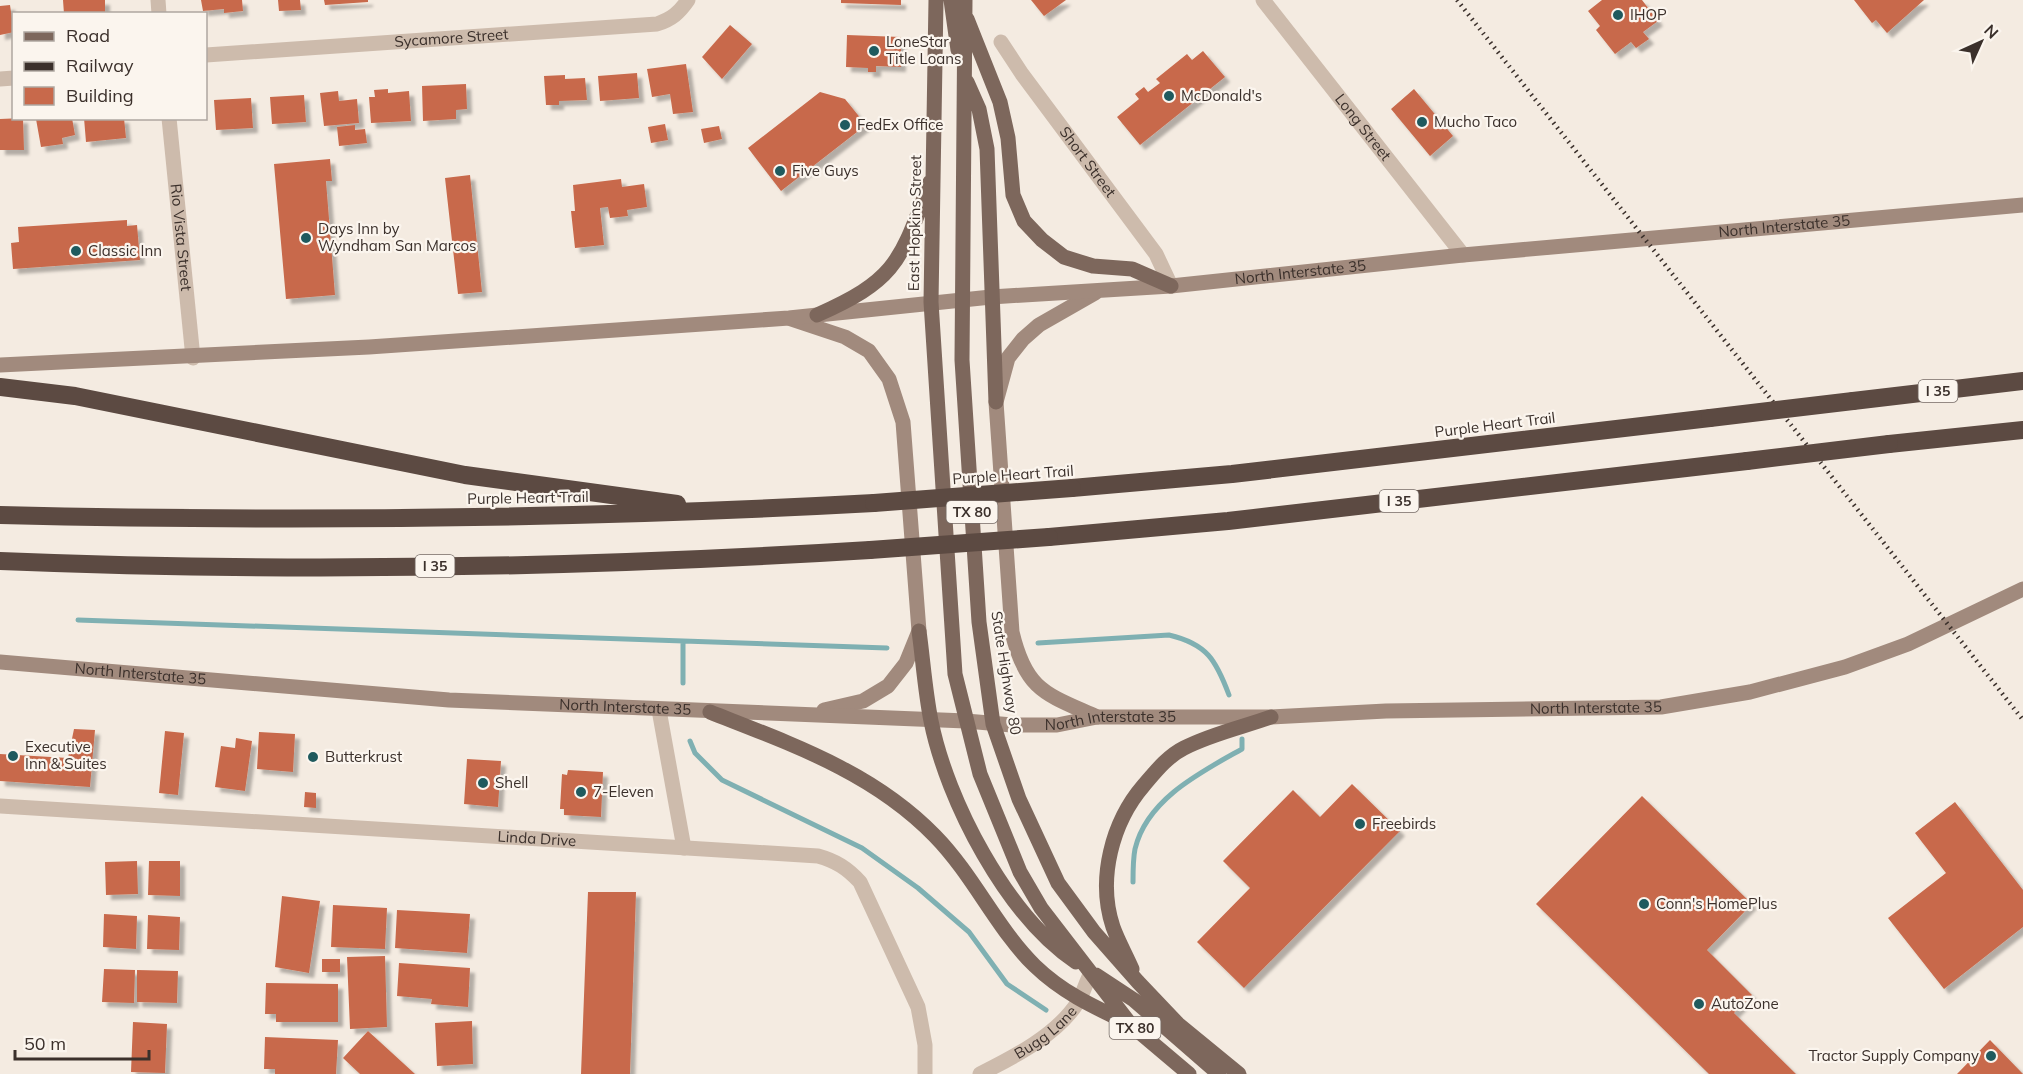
<svg xmlns="http://www.w3.org/2000/svg" width="2023" height="1074" viewBox="0 0 2023 1074" font-family="Mulish,sans-serif">
	<defs>
		<filter id="shadow"><feDropShadow dx="5" dy="5" stdDeviation="1.5" flood-color="#0004"/></filter>
	</defs>
	<rect width="100%" height="100%" fill="#f4ebe1"/>
	<g fill="none" stroke-linecap="round" stroke-linejoin="round">
		<!-- stream -->
		<path stroke="#7fb0b2" stroke-width="5" d="M78,620L887,648
			M683,641V683
			M1038,643L1169,635C1207,644 1216,660 1229,695
			M690,741L695,753L722,780L862,848L918,888L969,932L1007,984L1046,1010
			M1133,882C1133,871 1133,859 1135,849C1147,799 1201,772 1242,749V739"/>
	</g>
	<!-- building -->
	<path fill="#c8694b" filter="url(#shadow)" d="M63,0H105V14H64Z
		M201,0H242L243,11L224,13V9L203,11Z
		M278,0H300L301,10L279,11Z
		M324,0H368V2L325,5Z
		M841,0H901V5L841,3Z
		M1031,0H1066L1044,16Z
		M1602,0H1642L1658,21L1643,32L1649,39L1636,48L1631,42L1615,54L1596,30L1600,26L1588,11Z
		M1854,0H1924L1887,33L1876,20L1872,23Z
		M10,5L14,32L0,35V6Z
		M730,25L752,44L722,79L702,57Z
		M847,35L901,37V67L876,66V72H868V68L846,67Z
		M1203,51L1225,77L1140,145L1117,117L1139,99L1135,94L1144,87L1148,92L1160,83L1156,79L1187,54L1192,60Z
		M686,64L693,112L673,114L670,94L652,97L647,69Z
		M637,73L639,98L600,101L598,76Z
		M565,75V79L585,78L587,100L559,101V105H546L544,76Z
		M466,84L467,109L456,110V119L423,121L422,86Z
		M388,89V93L409,91L411,121L371,123L369,97H375L374,90Z
		M1414,89L1453,136L1430,156L1391,109Z
		M338,91L339,101L357,99L359,123L324,126L320,93Z
		M820,92L845,99L866,125L781,191L748,148Z
		M304,95L306,122L272,124L270,97Z
		M251,98L253,128L216,130L214,100Z
		M23,118L24,150H0V119Z
		M40,118H72L75,135L62,138L63,144L41,147L36,119Z
		M84,118H124L126,138L86,142Z
		M665,124L668,140L651,143L648,127Z
		M355,125V130L365,129L367,143L339,146L337,127Z
		M719,126L722,139L704,143L701,129Z
		M330,159L332,181H326L335,295L286,299L274,164Z
		M470,175L482,292L458,294L445,178Z
		M621,179L622,187L644,184L647,207L627,210L628,216L610,218L608,207L600,208L604,245L575,248L571,211H575L573,185Z
		M127,220V226L137,225L140,260L13,269L11,243L19,242L18,227Z
		M74,729L95,730L90,787L0,781V754L68,758Z
		M165,731L184,733L178,795L159,793Z
		M259,732L295,734L293,772L257,769Z
		M236,738L252,741L245,791L215,787L221,746L235,748Z
		M467,759L501,761L498,807L464,804Z
		M568,770L603,772L601,817L564,815V809H560L562,774L567,775Z
		M1352,784L1400,831L1244,988L1197,942L1250,888L1223,861L1293,790L1320,817Z
		M305,792L316,793V808L304,807Z
		M1642,796L1752,904L1707,950L1752,995L1734,1013L1796,1074H1709L1536,904Z
		M1955,802L2023,890V927L1944,989L1888,918L1946,873L1915,833Z
		M137,861L138,894L106,895L105,862Z
		M149,861H180V896L148,895Z
		M588,892H636L630,1074H581Z
		M282,896L320,901L309,973L275,967Z
		M333,905L387,908L385,949L331,947Z
		M397,910L470,914L467,953L395,948Z
		M104,914L137,916L136,949L103,947Z
		M148,915L180,917L179,950L147,949Z
		M385,956L387,1027L350,1029L347,957Z
		M322,959H340V972H322Z
		M399,963L470,968L468,1007L431,1004L432,999L397,996Z
		M104,969L135,970L134,1003L102,1002Z
		M137,970L178,971L177,1003L137,1002Z
		M266,983L338,984V1022H276V1014H265Z
		M472,1021L473,1064L437,1066L435,1023Z
		M133,1022L167,1024L165,1073L131,1072Z
		M368,1031L415,1074H360L343,1058Z
		M265,1037L338,1040L336,1074H275V1069H264Z
		M1990,1040L2023,1074H1957Z"/>
	<g fill="none" stroke-linecap="round" stroke-linejoin="round">
		<!-- minor -->
		<g stroke="#cdbbac" stroke-width="15">
			<path d="M158,0L159,14"/>
			<path id="s1" d="M1263,0L1463,255"/>
			<path id="s2" d="M1001,42L1022,74L1156,254L1171,286"/>
			<path id="s3" d="M206,55L657,24C672,19 679,13 688,0"/>
			<path d="M0,79L14,78"/>
			<path id="s4" d="M169,118L193,358"/>
			<path d="M659,710L684,848"/>
			<path id="s5" d="M0,806L818,856C836,861 847,868 860,882L918,1007L925,1045V1074"/>
			<path id="s6" d="M980,1074C1014,1057 1057,1035 1078,1002C1083,994 1086,982 1091,973"/>
		</g>
		<!-- secondary -->
		<g stroke="#a18a7d" stroke-width="15">
			<path d="M1095,293L1039,325L1023,339L1008,358L996,402L1012,632C1026,691 1046,694 1097,717"/>
			<path d="M791,319L845,337L869,351L889,379L903,422L919,631L906,663L888,686L863,701L824,710"/>
			<path id="s7" d="M0,365L369,347L789,318L991,297L1171,286L1463,255L2023,205"/>
			<path id="s8" d="M0,662L449,700L966,721L1012,725H1057L1097,717H1271L1386,711L1661,707L1750,692L1845,667L1908,644L2023,589"/>
		</g>
		<!-- primary -->
		<path stroke="#7d675c" stroke-width="15" d="M936,0L931,302L955,674L980,774L1020,872L1041,908L1131,1025L1189,1074
			M951,0L958,50
			M965,0L962,360L979,622L993,724L1019,799L1058,883L1094,932L1138,982L1178,1024L1239,1074
			M967,19L1000,102L1008,138L1013,195L1024,221L1042,240L1064,257L1093,266L1132,269L1171,286
			M967,82L979,109L987,149L996,402
			M817,315C898,279 900,261 930,182
			M919,631C923,660 925,691 931,721C947,801 1007,916 1076,962
			M710,712C791,744 873,772 935,836C974,876 997,929 1035,966C1063,993 1094,1007 1128,1023
			M1132,969C1126,955 1118,941 1113,927C1097,879 1112,822 1144,785C1156,771 1168,756 1184,748C1211,734 1243,727 1271,717
			M1096,975L1134,1000L1219,1074"/>
		<!-- motorway -->
		<path stroke="#5c4a42" stroke-width="18" d="M0,387L75,396L465,475L677,504
			M1853,401L2023,381
			M1889,444L2023,430
			M1072,488L1232,474L1710,418
			M0,515C292,522 583,519 874,503
			M1049,537L1228,521L1747,461
			M0,561C290,573 580,568 870,550"/>
		<!-- rail -->
		<path stroke="#3b302b" stroke-width="4.5" stroke-dasharray="1.5 4.5" stroke-linecap="butt" d="M1457,0L2023,720"/>
		<!-- motorway-bridge -->
		<path stroke="#5c4a42" stroke-width="18" d="M1710,418L1853,401
			M1747,461L1889,444
			M874,503L1072,488
			M870,550L1049,537"/>
	</g>
	<!-- markers -->
	<g fill="#1f5a5e" stroke="#fbf5ee" stroke-width="2">
		<circle cx="1618" cy="15" r="6"/>
		<circle cx="874" cy="51" r="6"/>
		<circle cx="1169" cy="96" r="6"/>
		<circle cx="1422" cy="122" r="6"/>
		<circle cx="845" cy="125" r="6"/>
		<circle cx="780" cy="171" r="6"/>
		<circle cx="306" cy="238" r="6"/>
		<circle cx="76" cy="251" r="6"/>
		<circle cx="13" cy="756" r="6"/>
		<circle cx="313" cy="757" r="6"/>
		<circle cx="483" cy="783" r="6"/>
		<circle cx="581" cy="792" r="6"/>
		<circle cx="1360" cy="824" r="6"/>
		<circle cx="1644" cy="904" r="6"/>
		<circle cx="1699" cy="1004" r="6"/>
		<circle cx="1991" cy="1056" r="6"/>
	</g>
	<g text-anchor="middle" stroke-width="4.5" stroke-linejoin="round" paint-order="stroke">
		<!-- shield labels -->
		<g fill="#fbf5ee" stroke="#756b66" stroke-width="1.5">
			<rect x="1918.5" y="380" width="39" height="22" rx="4.5"/>
			<rect x="1379.5" y="490" width="39" height="22" rx="4.5"/>
			<rect x="946.5" y="501" width="51" height="22" rx="4.5"/>
			<rect x="415.5" y="555" width="39" height="22" rx="4.5"/>
			<rect x="1109.5" y="1017" width="51" height="22" rx="4.5"/>
		</g>
		<g font-size="14" font-weight="bold" fill="#3b302b">
			<text x="1938" y="396">I 35</text>
			<text x="1399" y="506">I 35</text>
			<text x="972" y="517">TX 80</text>
			<text x="435" y="571">I 35</text>
			<text x="1135" y="1033">TX 80</text>
		</g>
		<!-- poi labels -->
		<g font-size="15" fill="#3b302b" stroke="#fbf5ee" text-anchor="start">
			<text x="1630" y="20">IHOP</text>
			<text x="886" y="47">LoneStar<tspan x="886" dy="17">Title Loans</tspan></text>
			<text x="1181" y="101">McDonald's</text>
			<text x="1434" y="127">Mucho Taco</text>
			<text x="857" y="130">FedEx Office</text>
			<text x="792" y="176">Five Guys</text>
			<text x="318" y="234">Days Inn by<tspan x="318" dy="17">Wyndham San Marcos</tspan></text>
			<text x="88" y="256">Classic Inn</text>
			<text x="25" y="752">Executive<tspan x="25" dy="17">Inn &amp; Suites</tspan></text>
			<text x="325" y="762">Butterkrust</text>
			<text x="495" y="788">Shell</text>
			<text x="593" y="797">7-Eleven</text>
			<text x="1372" y="829">Freebirds</text>
			<text x="1656" y="909">Conn's HomePlus</text>
			<text x="1711" y="1009">AutoZone</text>
			<text x="1979" y="1061" text-anchor="end">Tractor Supply Company</text>
		</g>
		<!-- street labels -->
		<g font-size="15" fill="#3b302b" stroke="#fbf5ee">
			<text dy="5" stroke="none"><textPath href="#s3" startOffset="246">Sycamore Street</textPath></text>
			<text dy="5" stroke="none"><textPath href="#s1" startOffset="162">Long Street</textPath></text>
			<text dy="5" stroke="none"><textPath href="#s2" startOffset="148">Short Street</textPath></text>
			<text transform="translate(915 223) rotate(-89)" y="5">East Hopkins Street</text>
			<text dy="5" stroke="none"><textPath href="#s7" startOffset="1790">North Interstate 35</textPath></text>
			<text dy="5" stroke="none"><textPath href="#s4" startOffset="120">Rio Vista Street</textPath></text>
			<text dy="5" stroke="none"><textPath href="#s7" startOffset="1304">North Interstate 35</textPath></text>
			<text transform="translate(1495 425) rotate(-7)" y="5">Purple Heart Trail</text>
			<text transform="translate(1013 475) rotate(-4)" y="5">Purple Heart Trail</text>
			<text transform="translate(528 498) rotate(-1)" y="5">Purple Heart Trail</text>
			<text transform="translate(1006 673) rotate(81)" y="5">State Highway 80</text>
			<text dy="5" stroke="none"><textPath href="#s8" startOffset="141">North Interstate 35</textPath></text>
			<text dy="5" stroke="none"><textPath href="#s8" startOffset="1599">North Interstate 35</textPath></text>
			<text dy="5" stroke="none"><textPath href="#s8" startOffset="627">North Interstate 35</textPath></text>
			<text dy="5" stroke="none"><textPath href="#s8" startOffset="1113">North Interstate 35</textPath></text>
			<text dy="5" stroke="none"><textPath href="#s5" startOffset="538">Linda Drive</textPath></text>
			<text dy="5" stroke="none"><textPath href="#s6" startOffset="78">Bugg Lane</textPath></text>
		</g>
	</g>
	<!-- legend -->
	<rect x="12" y="12" width="195" height="108" fill="#fbf5ee" stroke="#aea6a0" stroke-width="1.5"/>
	<rect x="24" y="32" width="30" height="9" fill="#7d675c" stroke="#aea6a0" stroke-width="1.5"/>
	<text x="66" y="42" font-size="18" fill="#3b302b">Road</text>
	<rect x="24" y="62" width="30" height="9" fill="#3b302b" stroke="#aea6a0" stroke-width="1.5"/>
	<text x="66" y="72" font-size="18" fill="#3b302b">Railway</text>
	<rect x="24" y="87" width="30" height="18" fill="#c8694b" stroke="#aea6a0" stroke-width="1.5"/>
	<text x="66" y="102" font-size="18" fill="#3b302b">Building</text>
	<!-- north arrow -->
	<g transform="translate(1981 42) rotate(45)" stroke="#fbf5ee" stroke-width="4.5" paint-order="stroke">
	<path d="M0-4.5L10 22L0 15L-10 22Z" fill="#3b302b"/>
	<text y="-9" font-size="16" font-weight="bold" text-anchor="middle" fill="#3b302b">N</text>
	</g>
	<!-- scale -->
	<path d="M15 1050v9h134v-9" fill="none" stroke="#3b302b" stroke-width="3"/>
	<text x="24" y="1050" font-size="18" fill="#3b302b" stroke="#fbf5ee" stroke-width="4.5" paint-order="stroke">50 m</text>
</svg>
